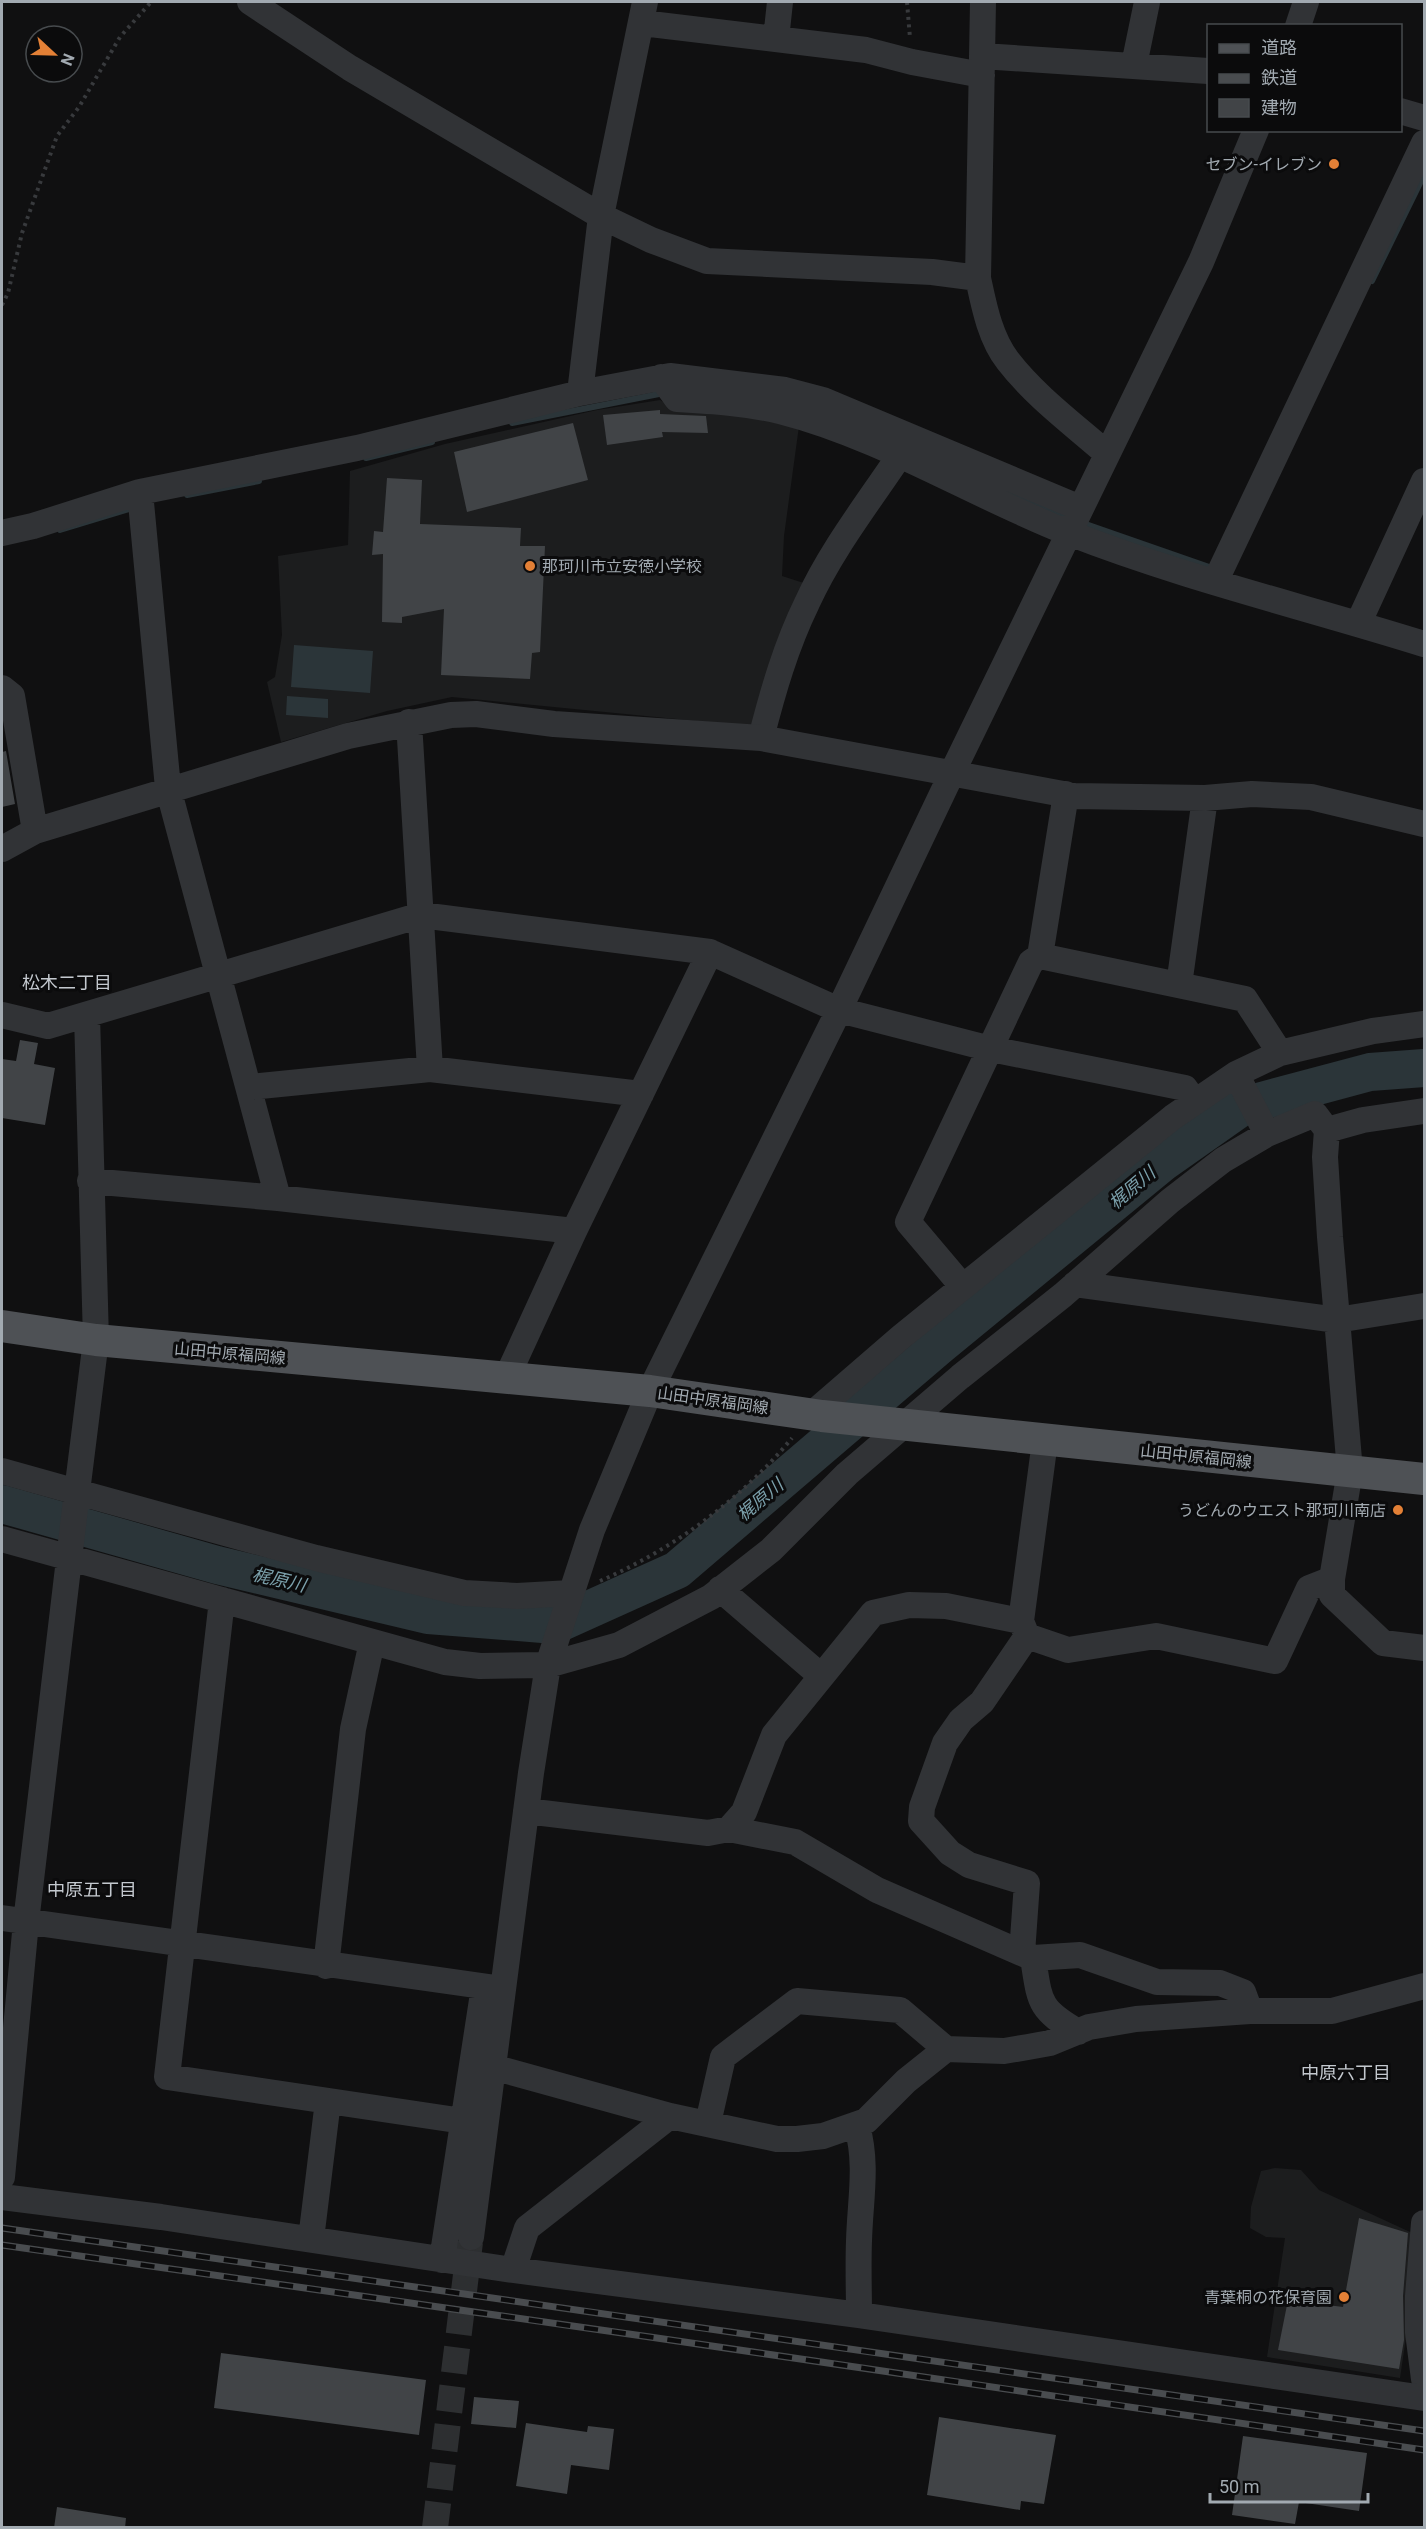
<svg xmlns="http://www.w3.org/2000/svg" width="1426" height="2529" viewBox="0 0 1426 2529" font-family="Roboto,'Noto Sans JP',sans-serif">
	<rect width="100%" height="100%" fill="#101011"/>
	<!-- built -->
	<path fill="#1c1d1e" d="M660,400L676,410L692,407L799,426L784,536L782,576L810,585L758,727L452,697L387,711L281,742L267,682L275,677L282,635L278,556L348,545L350,471L445,444L597,410Z
		M1275,2168L1301,2170L1319,2190L1421,2237L1400,2378L1267,2357L1285,2238L1266,2237L1250,2228L1251,2207L1261,2171Z"/>
	<!-- water -->
	<path fill="#2b3539" d="M294,645L373,651L370,693L291,687Z
		M287,696L328,699V718L286,715Z"/>
	<g fill="none" stroke-linecap="round" stroke-linejoin="round">
		<!-- stream -->
		<path stroke="#2b3539" stroke-width="6" d="M1372,281L1424,175
			M512,423L664,393
			M366,458L432,442
			M986,482L1071,519
			M187,495L259,481
			M1080,522L1215,569
			M60,530L136,507"/>
		<!-- river -->
		<path stroke="#2b3539" stroke-width="38" d="M2,1504L217,1565L428,1615L555,1625L677,1570L939,1346L1162,1163L1243,1106L1370,1072L1424,1068"/>
	</g>
	<!-- building -->
	<path fill="#414447" d="M660,410V414L706,416L708,433L662,432L663,437L607,445L603,415Z
		M573,423L588,480L467,512L454,452Z
		M387,478L422,480L420,524L521,528L520,546H545L540,652L532,653L530,679L441,675L444,609L402,617V623L382,622L383,554L372,555L374,531L383,532Z
		M6,751L15,804L2,807V752Z
		M20,1040L38,1043L34,1064L55,1068L45,1125L2,1118V1059L16,1061Z
		M1359,2218L1408,2233L1403,2296L1404,2340L1399,2369L1278,2350L1288,2300L1343,2307Z
		M221,2353L426,2380L419,2435L214,2408Z
		M474,2397L519,2401L516,2428L471,2424Z
		M939,2417L1056,2435L1044,2504L1021,2501L1020,2510L927,2495Z
		M526,2423L587,2432L588,2426L614,2429L609,2470L571,2465L567,2494L516,2486Z
		M1243,2436L1367,2453L1359,2511L1299,2502L1295,2524L1232,2515Z
		M57,2507L126,2518L125,2528H54Z"/>
	<g fill="none" stroke-linecap="round" stroke-linejoin="round">
		<!-- minor-tunnel -->
		<path stroke="#2d2f31" stroke-width="26" stroke-dasharray="26 13" stroke-linecap="butt" d="M435,2528L470,2242"/>
		<!-- path -->
		<path stroke="#383a3d" stroke-width="4" stroke-dasharray="3 4.5" stroke-linecap="butt" d="M907,2L910,38
			M2,305L8,293L22,233L57,136L79,107L120,37L151,2
			M600,1581C673,1549 741,1500 792,1438"/>
		<!-- minor -->
		<path stroke="#313336" stroke-width="26" d="M250,2L350,68L601,216L651,240L707,261L932,272L978,278
			M983,2L978,278C984,306 990,338 1008,361C1035,396 1073,424 1106,453
			M642,23L866,50L912,62L982,75
			M1298,26L1306,2
			M776,39L780,2
			M982,56L1208,71
			M1134,65L1147,2
			M1400,111L1424,118
			M661,377L677,399C712,401 746,403 780,411C882,437 972,495 1069,533C1184,578 1306,607 1424,644
			M580,393L601,216L645,2
			M140,492L168,788L278,1198
			M2,533L33,526L140,492L357,448L580,393L670,376L785,390L823,400L1080,508
			M1215,582L1424,143
			M1358,624L1424,481
			M2,688L12,696L35,831
			M409,722L430,1069
			M761,738C773,691 786,646 807,603C831,550 868,503 900,455
			M1066,794L1040,956L1245,999L1280,1053
			M2,849L35,831L348,736L451,715L476,714L554,724L761,738L1074,796L1205,798L1252,794L1311,797L1424,824
			M1179,985L1205,798
			M2,1015L48,1026L421,915L710,952L839,1010L991,1049L1185,1088L1195,1102
			M87,1015L96,1340L77,1492L316,1558L464,1593L517,1596L571,1593
			M1236,1074L1267,1134
			M250,1087L430,1069L641,1094
			M1327,1130L1363,1120L1424,1111
			M90,1181L278,1198L574,1231
			M1075,1284L1337,1320L1424,1306
			M963,1287L908,1222L1031,962L1040,956
			M506,1379L574,1231L710,952
			M812,1414L901,1337L1173,1117L1236,1074L1280,1053L1373,1031L1424,1024
			M1045,1441L1021,1621L1027,1636L1068,1650L1156,1636L1275,1661L1309,1588L1332,1579
			M2,1471L77,1492L26,1922L2,2177
			M2,1539L445,1662L480,1666L548,1665L619,1645L711,1597L771,1550L847,1474L960,1377L1063,1295L1170,1201L1223,1160L1267,1134L1315,1114L1327,1130L1325,1157L1330,1237L1350,1471L1332,1579V1595L1383,1643L1424,1648
			M720,1589L821,1676
			M222,1600L167,2077L463,2121
			M526,1811L708,1833L729,1829L744,1812L774,1735L873,1613L909,1605L946,1606L1021,1621
			M729,1829L795,1842L877,1890L1033,1958L1080,1955L1157,1982L1220,1983L1243,1992L1250,2011
			M2,1918L503,1989
			M1022,1953L1027,1883L969,1865L950,1853L921,1821L922,1807L945,1743L961,1720L982,1702L1027,1636
			M1033,1958C1040,2002 1038,2009 1078,2032
			M326,1966L353,1729L372,1642
			M493,2067L670,2116L777,2139H797L823,2136L866,2121L906,2081L946,2049L1004,2051L1028,2047L1050,2043L1089,2027L1136,2019L1250,2011H1332L1424,1986
			M708,2123L723,2057L797,2001L900,2010L946,2049
			M857,2126C868,2165 860,2201 859,2241C858,2266 859,2291 859,2315
			M2,2197L161,2217L513,2270L859,2315L1424,2398
			M1424,2223L1418,2296V2332L1424,2379
			M471,2237L531,1773L548,1665L592,1530L650,1391L839,1010L952,773L1201,262L1256,130
			M311,2239L328,2101
			M442,2260L484,1987
			M513,2270L527,2228L670,2116"/>
		<!-- major -->
		<path stroke="#4e5155" stroke-width="32" d="M2,1326L96,1340L650,1391L822,1416L1424,1479"/>
		<defs>
			<path id="rail" d="M2,2228L1424,2431
				M2,2245L650,2337L1424,2450"/>
		</defs>
		<!-- rail casing -->
		<use href="#rail" stroke="#494c4f" stroke-width="7"/>
		<!-- rail -->
		<use href="#rail" stroke="#0b0b0c" stroke-width="4.5" stroke-dasharray="14" stroke-linecap="butt"/>
	</g>
	<!-- markers -->
	<g fill="#e38036" stroke="#0b0b0c" stroke-width="2">
		<circle cx="1334" cy="164" r="6"/>
		<circle cx="530" cy="566" r="6"/>
		<circle cx="1398" cy="1510" r="6"/>
		<circle cx="1344" cy="2297" r="6"/>
	</g>
	<g text-anchor="middle" stroke-width="6" stroke-linejoin="round" paint-order="stroke">
		<!-- poi labels -->
		<g font-size="16" fill="#a2aab1" stroke="#0b0b0c" text-anchor="end">
			<text x="1322" y="170">セブン-イレブン</text>
			<text x="542" y="572" text-anchor="start">那珂川市立安徳小学校</text>
			<text x="1386" y="1516">うどんのウエスト那珂川南店</text>
			<text x="1332" y="2303">青葉桐の花保育園</text>
		</g>
		<!-- street labels -->
		<g font-size="16" fill="#a2aab1" stroke="#0b0b0c">
			<text transform="translate(230 1353) rotate(5)" y="6">山田中原福岡線</text>
			<text transform="translate(713 1400) rotate(8)" y="6">山田中原福岡線</text>
			<text transform="translate(1196 1456) rotate(6)" y="6">山田中原福岡線</text>
		</g>
		<!-- neighbourhood labels -->
		<g font-size="18" fill="#c3c8ce" stroke="#0b0b0c">
			<text x="67" y="989">松木二丁目</text>
			<text x="92" y="1896">中原五丁目</text>
			<text x="1346" y="2079">中原六丁目</text>
		</g>
		<!-- water labels -->
		<g font-size="18" font-style="italic" fill="#7ba0ab" stroke="#0b0b0c">
			<text transform="translate(1132 1188) rotate(-40)" y="6">梶原川</text>
			<text transform="translate(760 1500) rotate(-40)" y="6">梶原川</text>
			<text transform="translate(279 1580) rotate(13)" y="6">梶原川</text>
		</g>
	</g>
	<!-- border -->
	<rect width="1426" height="2529" fill="none" stroke="#a2aab1" stroke-width="6"/>
	<!-- legend -->
	<rect x="1207" y="24" width="195" height="108" fill="#0b0b0c" stroke="#474b4e" stroke-width="1.5"/>
	<rect x="1219" y="44" width="30" height="9" fill="#4e5155" stroke="#474b4e" stroke-width="1.5"/>
	<text x="1261" y="54" font-size="18" fill="#a2aab1">道路</text>
	<rect x="1219" y="74" width="30" height="9" fill="#494c4f" stroke="#474b4e" stroke-width="1.5"/>
	<text x="1261" y="84" font-size="18" fill="#a2aab1">鉄道</text>
	<rect x="1219" y="99" width="30" height="18" fill="#414447" stroke="#474b4e" stroke-width="1.5"/>
	<text x="1261" y="114" font-size="18" fill="#a2aab1">建物</text>
	<!-- north arrow -->
	<g transform="translate(54 54) rotate(112)"><circle r="28" fill="#0b0b0c" stroke="#474b4e" stroke-width="1.5"/>
	<path d="M0-4.5L10 22L0 15L-10 22Z" fill="#e38036"/>
	<text y="-9" font-size="16" font-weight="bold" text-anchor="middle" fill="#a2aab1">N</text>
	</g>
	<!-- scale -->
	<path d="M1210 2493v9h158v-9" fill="none" stroke="#a2aab1" stroke-width="3"/>
	<text x="1219" y="2493" font-size="18" fill="#a2aab1" stroke="#0b0b0c" stroke-width="4.5" paint-order="stroke">50 m</text>
</svg>
